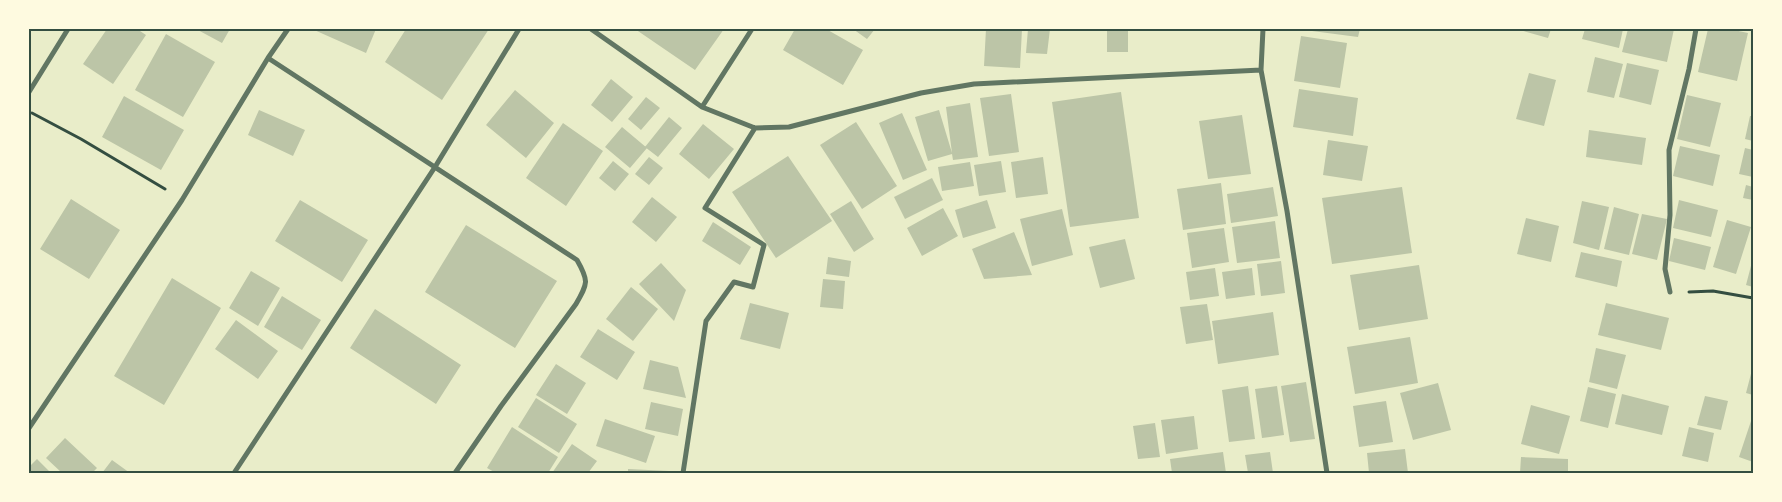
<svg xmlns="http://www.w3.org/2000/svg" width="1782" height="502" viewBox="0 0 1782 502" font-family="'Work Sans',sans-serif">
	<rect width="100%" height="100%" fill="#e9edc9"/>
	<!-- building -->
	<path fill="#bcc5a7" d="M107,29H137L146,35L113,84L83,64Z
		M196,29H230L222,43Z
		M312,29H376L366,53Z
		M406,29H489L442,100L385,62Z
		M635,29H724L695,70Z
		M795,29H826L863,50L843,85L783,50Z
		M853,29H875L867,39Z
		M986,29H1022L1020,68L984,66Z
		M1028,29H1050L1047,54L1026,53Z
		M1313,29H1360L1358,37L1312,31Z
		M1516,29H1551L1548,38Z
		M1585,29H1623L1619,48L1582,39Z
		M1628,29H1674L1667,62L1622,52Z
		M1708,29H1729L1748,33L1737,81L1698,72Z
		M1107,31H1128V52H1107Z
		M166,34L215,62L183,117L135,90Z
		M1301,36L1347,43L1340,88L1294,81Z
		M1595,57L1623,64L1614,98L1587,92Z
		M1627,63L1659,70L1651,105L1619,97Z
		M1529,73L1556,80L1544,126L1516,119Z
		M611,79L633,97L612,122L591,105Z
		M1299,89L1358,98L1353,136L1293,127Z
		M515,90L554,123L526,158L486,125Z
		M1121,92L1139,218L1070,227L1052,102Z
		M1011,94L1019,152L989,156L980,98Z
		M1687,95L1721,103L1710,147L1677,139Z
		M124,96L184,130L161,170L102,137Z
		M646,97L660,108L641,130L628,119Z
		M970,103L978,157L953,160L952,154L928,161L915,117L939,110L952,153L946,107Z
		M259,110L305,130L293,156L248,135Z
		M902,113L927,170L903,180L879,123Z
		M1242,115L1251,174L1208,179L1199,121Z
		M1750,116H1753V141L1745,139Z
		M669,117L682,128L658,157L645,147Z
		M856,122L897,186L862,209L820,145Z
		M563,123L603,151L566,206L526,178Z
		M703,124L734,149L709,179L679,154Z
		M622,127L647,148L630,168L605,147Z
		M1589,130L1646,138L1642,165L1586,157Z
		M1328,140L1368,146L1362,181L1323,175Z
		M1680,146L1720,155L1713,186L1673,176Z
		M1745,148L1753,150V177L1739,174Z
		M788,156L832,221L776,258L732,192Z
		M649,157L663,168L649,185L635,174Z
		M1043,157L1048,194L1016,198L1011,162Z
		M613,161L629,174L615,191L599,178Z
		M1001,161L1006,192L979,196L974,165Z
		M970,162L974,186L942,191L938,167Z
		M932,178L943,200L905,219L894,197Z
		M1221,183L1226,224L1183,230L1177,189Z
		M1746,185L1753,187V200L1743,198Z
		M1273,187L1278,216L1231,223L1227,194Z
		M1402,187L1412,253L1332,264L1322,198Z
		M652,197L677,217L656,242L632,222Z
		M71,199L120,230L89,279L40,249Z
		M300,200L368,240L342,282L275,241Z
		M987,200L996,228L963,238L955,210Z
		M1679,200L1718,210L1711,237L1673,228Z
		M851,201L874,239L854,252L830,214Z
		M1582,201L1609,207L1599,250L1573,243Z
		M1614,207L1639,214L1629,255L1604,249Z
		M943,208L958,236L922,256L907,228Z
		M1062,209L1073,255L1032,266L1020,219Z
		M1642,214L1667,219L1657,260L1632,254Z
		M1526,218L1559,226L1551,262L1517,254Z
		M1727,220L1751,227L1736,274L1713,267Z
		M1275,221L1280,258L1237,263L1232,227Z
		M713,222L751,247L740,265L702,241Z
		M466,225L557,281L515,348L425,292Z
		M1224,228L1229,262L1192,268L1187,233Z
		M1014,232L1032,275L984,279L972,249Z
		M1674,238L1711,247L1705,270L1669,261Z
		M1125,239L1135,279L1100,288L1089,247Z
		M1581,252L1622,261L1617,287L1575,277Z
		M828,257L851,261L849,277L826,274Z
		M1753,258V287L1746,285Z
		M1281,261L1285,293L1261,296L1257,264Z
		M661,263L686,290L674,321L639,284Z
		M1419,265L1428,319L1359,330L1350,275Z
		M1215,268L1219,296L1190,300L1186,272Z
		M1252,268L1255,295L1226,299L1222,272Z
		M251,271L280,288L258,326L229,308Z
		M172,278L221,308L164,405L114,376Z
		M823,279L845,281L843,309L820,307Z
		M631,287L658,309L633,341L606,319Z
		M282,296L321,320L302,350L264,327Z
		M750,303L789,313L780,349L740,339Z
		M1606,303L1669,318L1661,350L1598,335Z
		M1207,304L1213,340L1186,344L1180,307Z
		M375,309L461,365L436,404L350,348Z
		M1273,312L1279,355L1218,364L1212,321Z
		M236,320L278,351L258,379L215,349Z
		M598,329L635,352L617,380L580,357Z
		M1410,337L1418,383L1355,394L1347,347Z
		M1596,348L1626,355L1617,389L1589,382Z
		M650,360L678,367L686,398L643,389Z
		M556,364L586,383L567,414L536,395Z
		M1753,366V395L1746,393Z
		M1306,382L1315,439L1290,442L1281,386Z
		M1438,383L1451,430L1413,440L1400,393Z
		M1248,386L1255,439L1229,442L1222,390Z
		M1277,386L1284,435L1262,438L1255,389Z
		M1588,387L1616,394L1608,428L1580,421Z
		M1622,394L1669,406L1662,435L1615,424Z
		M1705,396L1728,401L1721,430L1697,425Z
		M536,398L577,424L559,453L518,427Z
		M1386,401L1393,442L1359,447L1353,406Z
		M651,402L683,409L678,436L645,429Z
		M1531,405L1570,416L1559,454L1521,444Z
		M1753,415V462L1739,457Z
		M1194,416L1198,449L1166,454L1161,420Z
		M605,419L655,436L646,463L596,446Z
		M1155,423L1160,457L1138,459L1133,426Z
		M512,427L558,457L548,473H496L487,468Z
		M1689,427L1714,433L1708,462L1682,456Z
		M65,438L97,468L92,473H62L46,458Z
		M572,444L597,461L588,473H552Z
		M1405,449L1408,473H1369L1367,453Z
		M1223,452L1226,473H1172L1170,459Z
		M1270,452L1273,473H1248L1245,455Z
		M1521,457L1568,459V473H1520Z
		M37,459L51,473H29V467Z
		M112,460L130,473H102Z
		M628,469L669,471V473H628Z"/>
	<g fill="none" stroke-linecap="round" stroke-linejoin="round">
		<!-- path -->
		<path stroke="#344e41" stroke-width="3" d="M32,113L81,139L165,189
			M1689,292L1713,291L1753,298"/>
		<!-- minor -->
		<path stroke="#617663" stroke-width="5" d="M591,29L702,107L755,128L789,127L921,93L974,84L1261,70
			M1263,29L1261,70L1287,211L1327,473
			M268,58L577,260C589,281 588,283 576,304L501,406L455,473
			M29,92L68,29
			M702,107L752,29
			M1670,292L1665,269L1670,215L1669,150L1689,69L1696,29
			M29,428L182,200L268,58L288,29
			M234,473L435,167L519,29
			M683,473L706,321L734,282L753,287L764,245L705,208L755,128"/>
	</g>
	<!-- border -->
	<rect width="1782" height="502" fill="none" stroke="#fefae0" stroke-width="60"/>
	<rect x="30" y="30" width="1722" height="442" fill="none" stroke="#344e41" stroke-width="2"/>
</svg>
